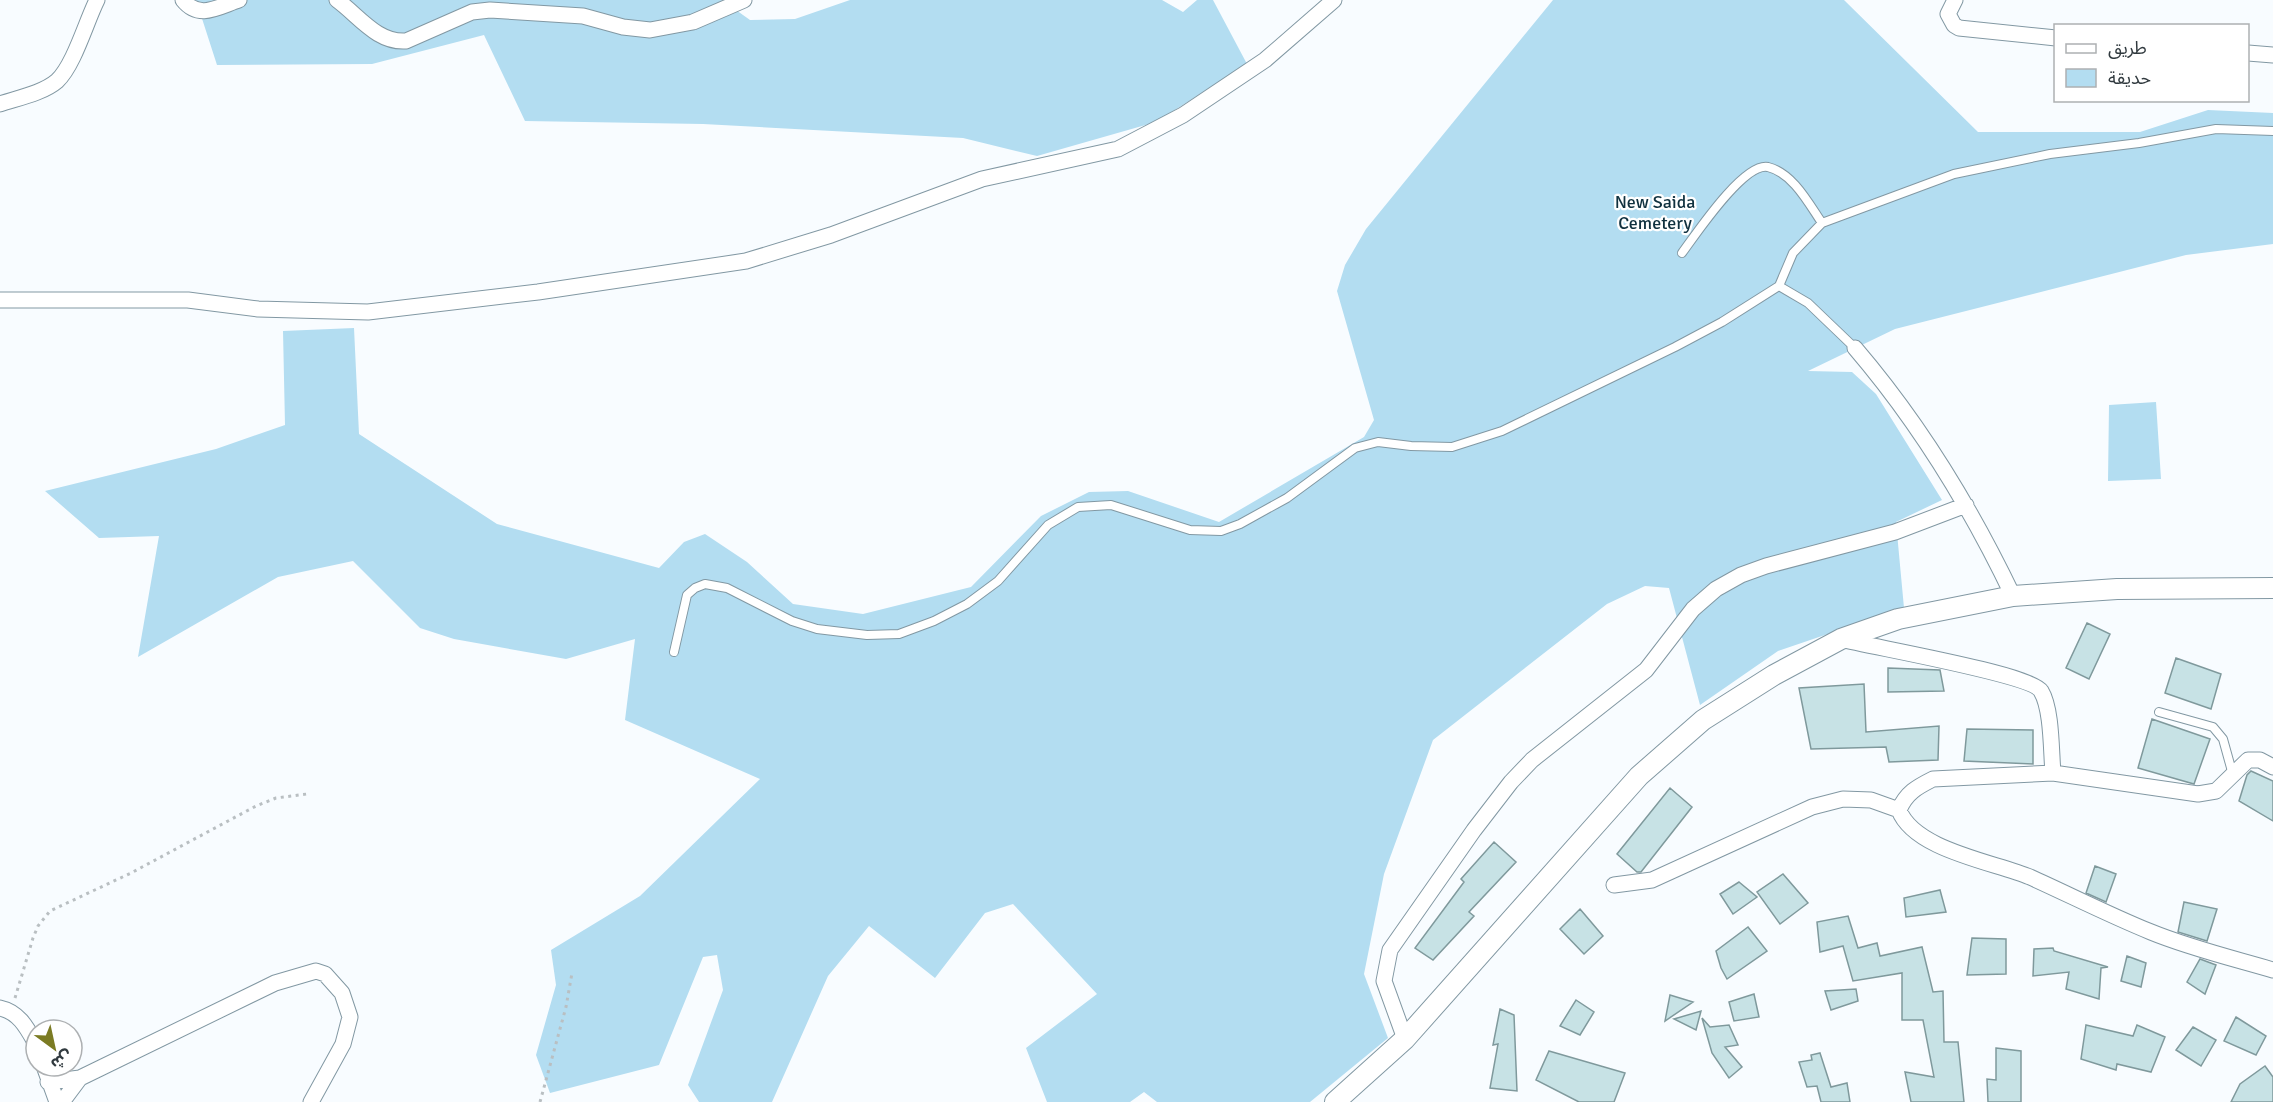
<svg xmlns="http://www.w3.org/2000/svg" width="2273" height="1102" viewBox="0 0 2273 1102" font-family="Signika,'Noto Sans Arabic',sans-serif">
	<rect width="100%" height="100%" fill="#f8fcff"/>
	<!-- green -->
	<path fill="#b3ddf1" d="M196,0H722L750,20L795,19L850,0H1162L1183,12L1197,0H1213L1247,64L1156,122L1037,156L963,138L703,124L525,121L484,35L372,64L217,65Z
		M1553,0H1844L1978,132H2140L2208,110L2273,113V244L2186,255L1895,329L1808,371L1852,372L1876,394L1942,500L1896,522L1904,608L1778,651L1700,705L1669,588L1645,586L1607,604L1433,740L1384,874L1364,974L1388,1038L1310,1102H1157L1144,1092L1130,1102H1047L1026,1048L1097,994L1013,904L985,913L935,978L869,926L828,976L772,1102H699L688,1085L723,990L717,955L703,957L659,1065L550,1093L536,1055L556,985L551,950L640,896L760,779L625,720L635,639L566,659L454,639L420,628L353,561L278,577L138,657L159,536L99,538L45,491L216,449L285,425L283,331L354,328L359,434L497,524L659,568L684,542L705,534L747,562L793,604L863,614L971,587L1041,516L1089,492L1128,491L1219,522L1364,437L1374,420L1337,291L1345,265L1366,229Z
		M2156,402L2161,479L2108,481L2109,405Z"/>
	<!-- building -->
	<path fill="#c7e2e5" stroke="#7f999c" stroke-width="1.5" d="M2087,623L2110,634L2089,679L2066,668Z
		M2176,658L2221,674L2211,709L2165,693Z
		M1888,668L1940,670L1944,691L1888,692Z
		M1864,684L1866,732L1939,726L1938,760L1889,762L1886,747L1811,749L1799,688Z
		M2152,719L2210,739L2194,784L2138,768Z
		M1967,729L2033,730V764L1964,761Z
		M2251,771L2273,781V821L2239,801L2247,775Z
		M1670,788L1692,807L1641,872H1637L1617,854Z
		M1494,842L1516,862L1469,912L1474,916L1433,960L1415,948L1464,882L1461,879Z
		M2095,866L2116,874L2106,902L2086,893Z
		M1783,874L1808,903L1780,924L1757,892Z
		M1739,882L1757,897L1733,914L1720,894Z
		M1940,890L1946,912L1906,917L1904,898Z
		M2184,902L2217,909L2207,941L2178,932Z
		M1580,909L1603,936L1584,954L1560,929Z
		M1848,916L1858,948L1877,943L1880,956L1922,947L1933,992L1943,991L1944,1042H1958L1964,1102H1911L1905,1072L1934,1077L1923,1020H1902V973L1853,981L1843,946L1820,952L1817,922Z
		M1748,927L1767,951L1727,979L1721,968L1716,951Z
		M1972,938L2006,939V974L1967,975Z
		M2053,948L2054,951L2108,967L2101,968L2099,999L2066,989L2069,972L2033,976L2034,949Z
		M2127,956L2146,963L2141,987L2121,981Z
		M2200,959L2216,965L2205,994L2187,982Z
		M1856,989L1858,1001L1831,1010L1825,991Z
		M1754,994L1759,1017L1734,1021L1729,1002Z
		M1670,995L1693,1002L1665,1021Z
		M1576,1000L1594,1012L1580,1035L1560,1026Z
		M1500,1009L1514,1015L1517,1091L1490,1088L1498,1044L1493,1045Z
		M1701,1011L1696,1030L1674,1019Z
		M2236,1017L2266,1036L2256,1055L2224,1041Z
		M1702,1018L1710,1027L1729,1025L1738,1045L1725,1047L1742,1067L1729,1078L1712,1053Z
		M2086,1025L2133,1036L2137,1025L2165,1037L2151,1072L2117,1064L2116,1070L2081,1059Z
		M2193,1027L2216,1040L2201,1066L2176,1050Z
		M1996,1048L2021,1051V1102H1988L1987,1079L1996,1080Z
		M1549,1051L1625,1073L1614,1102H1579L1536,1080Z
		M1820,1053L1831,1087L1847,1083L1850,1102H1821L1817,1086L1807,1087L1799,1062L1812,1060L1811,1055Z
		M2265,1066L2273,1077V1102H2231L2240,1084Z"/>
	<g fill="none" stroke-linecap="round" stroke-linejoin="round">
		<defs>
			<path id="service" d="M1682,253C1696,234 1744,162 1768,167C1793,173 1809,204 1822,223
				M1779,286L1793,253L1822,223L1954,174L2050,154L2139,143L2216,129L2273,131
				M674,652L687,595L695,588L705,584L727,588L792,621L817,629L867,635L899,634L934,621L967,604L998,581L1048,525L1078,507L1111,505L1190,530L1221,531L1240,524L1287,498L1355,448L1378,442L1411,446L1452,447L1502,431L1675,347L1722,322L1779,286L1808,303L1855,348
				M2159,712L2213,727L2223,739L2233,775"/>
			<path id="minor" d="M183,0C199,20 218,7 239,0
				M337,0C359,16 377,43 406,41L472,12L490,10L583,16L623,27L650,30L693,22L744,0
				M1955,0L1948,14L1954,25L1959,28L2056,38
				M2248,53L2273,55
				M0,104C18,98 43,93 57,81C74,65 86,22 97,0
				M0,300H188L258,309L368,312L538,292L746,261L831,235L982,179L1118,149L1183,115L1265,60L1334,0
				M1855,348C1920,424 1970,506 2013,596
				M1841,639C1871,647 2030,674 2041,691C2052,709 2051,751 2053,773L1933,779C1917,787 1906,793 1899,810C1914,850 1994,862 2030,877C2070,895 2109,915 2151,932C2190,948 2232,958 2273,970
				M2053,773L2198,794L2216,791L2248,760H2260L2273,767
				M1614,885L1652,880L1812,807L1843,799L1871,800L1899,810
				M0,1008C19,1012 27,1028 36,1044
				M1405,1039L1384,981L1390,950L1474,830L1511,782L1532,760L1646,670L1693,609L1716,589L1741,575L1766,566L1895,532L1966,505
				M44,1066L57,1102
				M48,1082L80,1078L275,983L316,971L325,974L342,993L350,1017L343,1044L311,1102
				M62,1102L80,1078"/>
			<path id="tertiary" d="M1335,1102L1405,1039L1639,776L1703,720L1774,675L1841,639L1898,619L2013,596L2117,589L2273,588"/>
		</defs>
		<!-- service casing -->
		<use href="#service" stroke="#8298a3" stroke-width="10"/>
		<!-- minor casing -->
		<use href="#minor" stroke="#8298a3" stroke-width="17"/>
		<!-- tertiary casing -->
		<use href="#tertiary" stroke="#8298a3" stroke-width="22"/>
		<!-- path -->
		<path stroke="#b9bfc2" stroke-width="3" stroke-dasharray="3 4.5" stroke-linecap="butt" d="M15,998L33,938L38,926L50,911L131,873L256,806L276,798L307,794
			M540,1102L566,1007L572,973"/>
		<!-- service -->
		<use href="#service" stroke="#fff" stroke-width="8"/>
		<!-- minor -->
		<use href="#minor" stroke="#fff" stroke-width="15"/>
		<!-- tertiary -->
		<use href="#tertiary" stroke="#fff" stroke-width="20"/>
	</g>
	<g text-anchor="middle" stroke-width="4.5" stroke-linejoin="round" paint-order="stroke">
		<!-- park labels -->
		<g font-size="18" fill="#10313f" stroke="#fff">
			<text x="1655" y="208">New Saida<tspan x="1655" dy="21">Cemetery</tspan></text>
		</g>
	</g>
	<!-- legend -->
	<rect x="2054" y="24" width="195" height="78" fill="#ffffff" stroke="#adb0b2" stroke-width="1.5"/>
	<rect x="2066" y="44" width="30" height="9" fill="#ffffff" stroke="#adb0b2" stroke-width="1.5"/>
	<text x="2108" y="54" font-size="18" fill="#313a3f">طريق</text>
	<rect x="2066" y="69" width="30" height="18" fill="#b3ddf1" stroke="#adb0b2" stroke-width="1.5"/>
	<text x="2108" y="84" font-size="18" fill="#313a3f">حديقة</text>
	<!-- north arrow -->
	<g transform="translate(54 1048) rotate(147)"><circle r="28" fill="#ffffff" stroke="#adb0b2" stroke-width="1.5"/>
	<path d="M0-4.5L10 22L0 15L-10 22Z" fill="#7b7b23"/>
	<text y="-9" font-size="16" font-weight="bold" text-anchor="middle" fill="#313a3f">ش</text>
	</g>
</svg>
